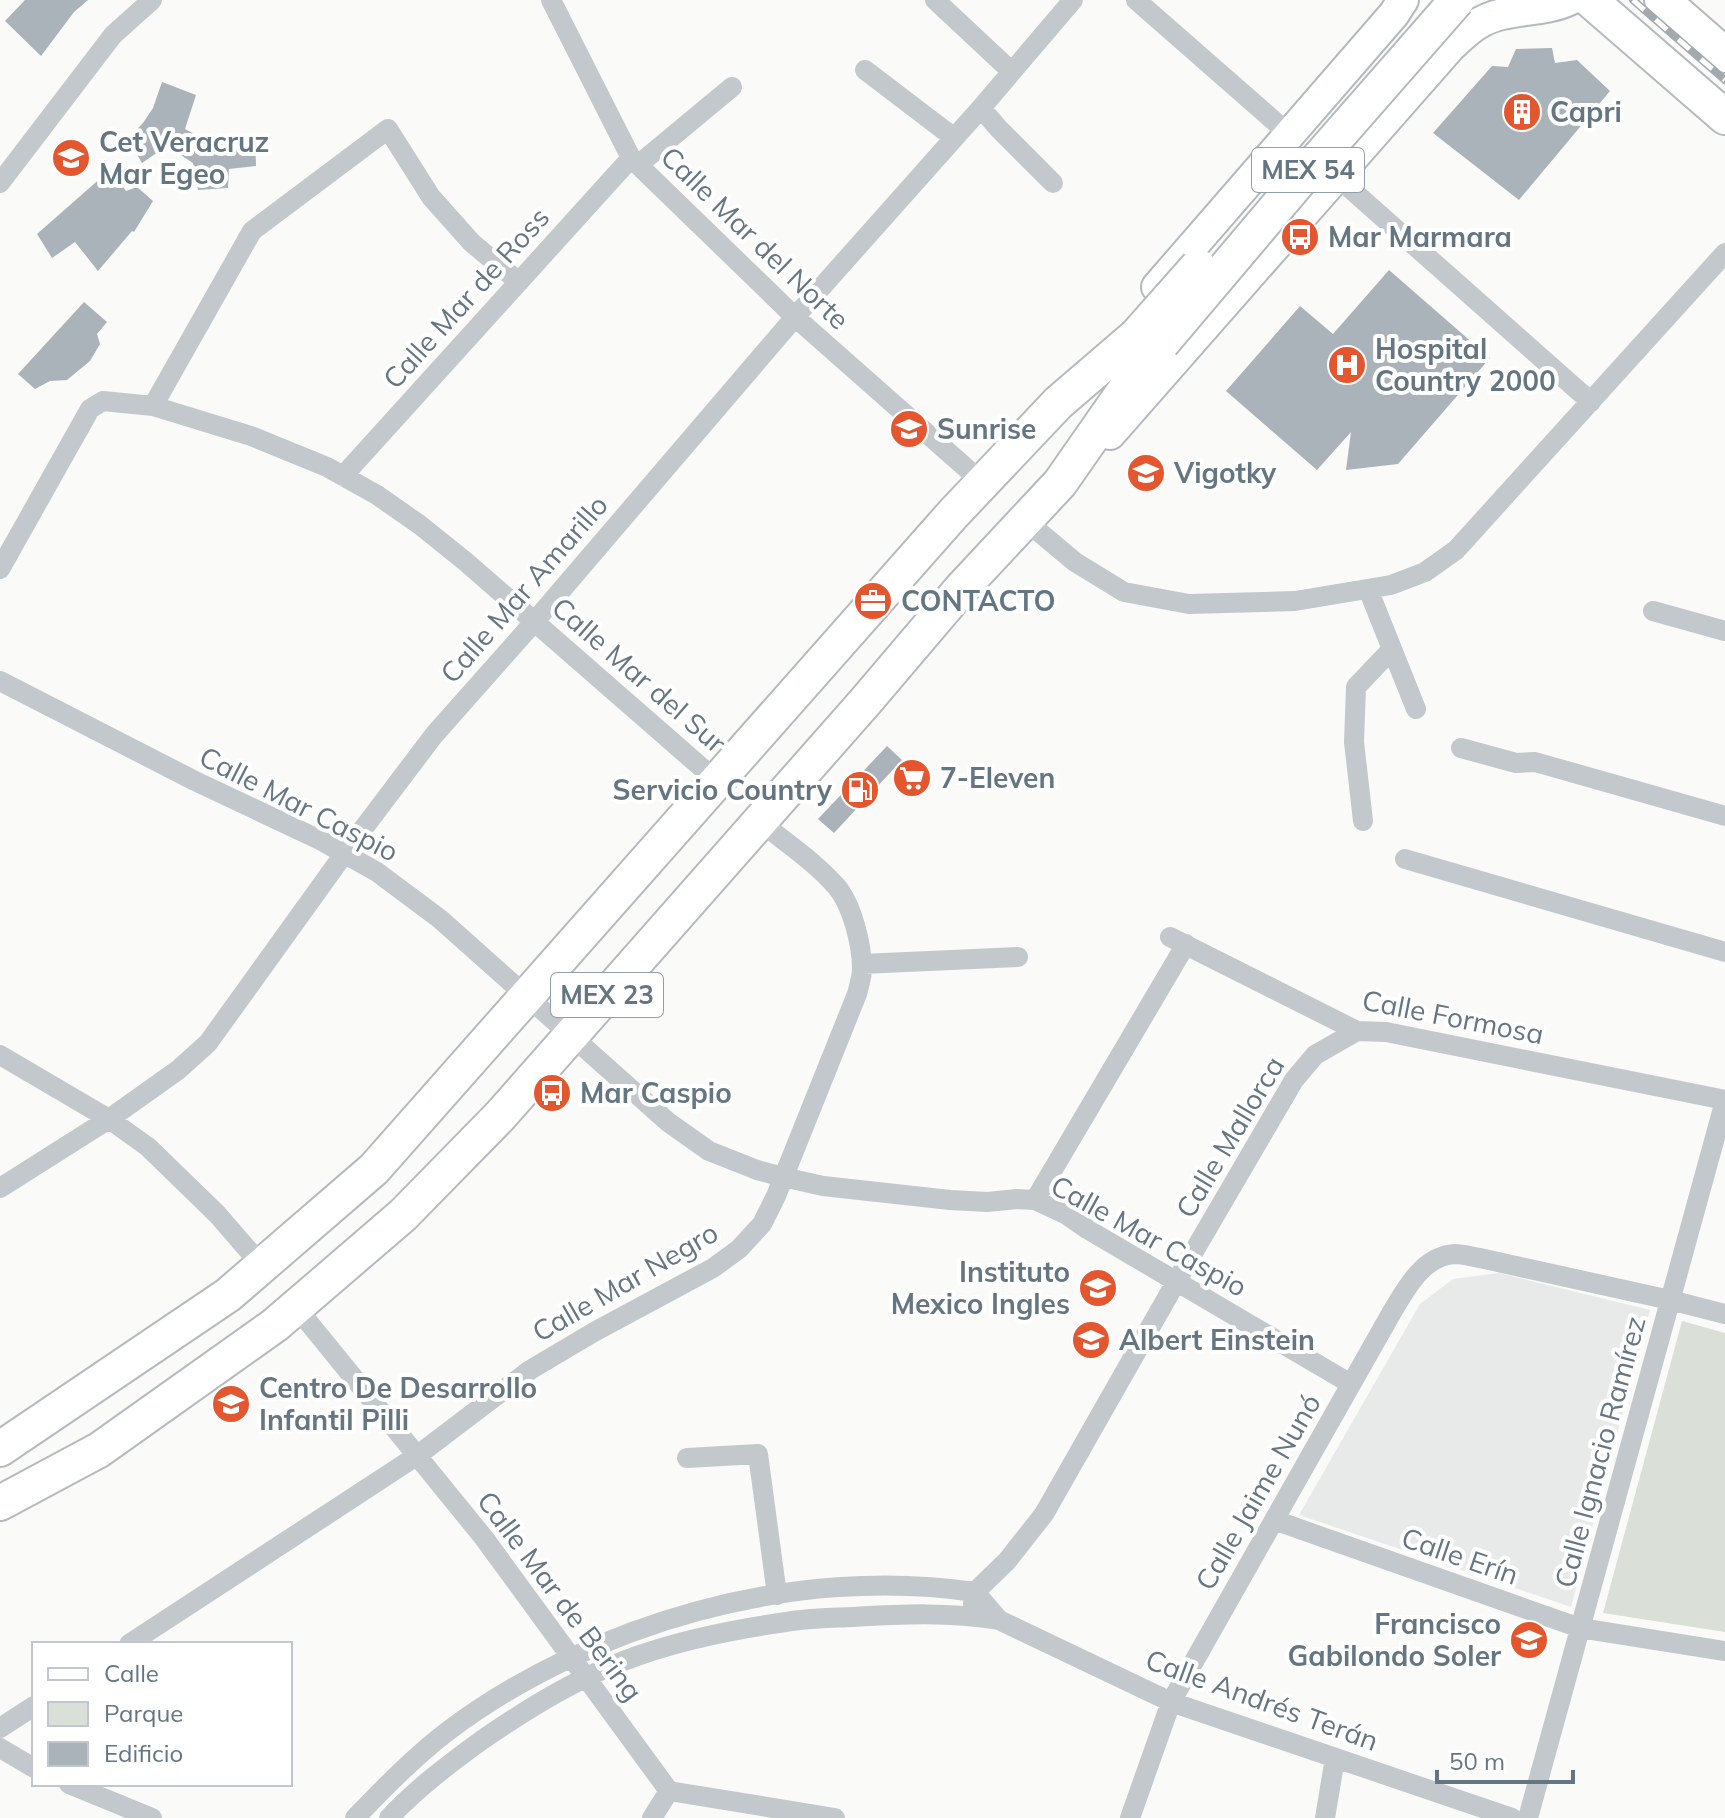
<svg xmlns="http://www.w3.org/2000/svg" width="1725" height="1818" viewBox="0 0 1725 1818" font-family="Mulish,sans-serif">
	<rect width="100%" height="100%" fill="#fafaf8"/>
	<!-- built -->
	<path fill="#e8e9e9" d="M1499,1273L1650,1310L1571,1607L1299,1515L1420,1304L1453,1279Z"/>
	<!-- green -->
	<path fill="#dadfd7" d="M1682,1321L1725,1333V1632L1603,1613Z"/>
	<!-- building -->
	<path fill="#aab3b9" d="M25,0H88L74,12L41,56L5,21Z
		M1552,48L1555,63L1577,60L1610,91L1519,200L1433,133L1492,66L1508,67L1516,49Z
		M162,82L196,95L185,129L215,145L255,136L256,166L229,169L228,188L198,190L193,163L167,146L142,163L128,139L143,123L153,108Z
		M111,169L126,191L137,187L153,201L134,232L132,231L98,271L75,242L52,258L37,234Z
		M1389,270L1490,358L1398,464L1346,470L1351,432L1317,470L1226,391L1300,306L1333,334Z
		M84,302L107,322L97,334L100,344L90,361L67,380L50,381L35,389L18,374Z
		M887,746L902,760L834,833L818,819Z"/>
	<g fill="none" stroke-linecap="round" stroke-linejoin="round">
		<defs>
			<path id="secondary" d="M1157,287L1394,14L1403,0
				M1110,434L1450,47C1460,38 1469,28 1481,22C1508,7 1541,13 1569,0"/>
			<path id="primary" d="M1590,0L1725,117
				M1662,0L1725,55
				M0,1449L228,1295L374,1169L953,514L1058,403L1136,336
				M0,1503L99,1450L275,1325L403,1215L500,1116L865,702L961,589L1060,483L1127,387L1162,343"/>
		</defs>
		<!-- secondary casing -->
		<use href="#secondary" stroke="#b3babf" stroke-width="34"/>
		<!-- primary casing -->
		<use href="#primary" stroke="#b5babe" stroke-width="38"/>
		<!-- minor -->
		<path stroke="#c3c8cc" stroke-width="20" d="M551,0L631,158L795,317L974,475
			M935,0L1011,71
			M1136,0L1289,134
			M865,70L953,137
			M981,108L999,129L1053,183
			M638,165L732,87
			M1336,176L1591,402
			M0,183L113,35L152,0
			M153,406L252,231L388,129L431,197L472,243L519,282
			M343,476L631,158
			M1026,521L1075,562L1124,592L1189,604L1295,601L1391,585L1425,572L1456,550L1725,253
			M0,569L90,409L103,401L153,406L251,436L327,467L377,495L420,525L466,562L717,781
			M1368,589L1416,709
			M1653,611L1725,631
			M0,681L195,781L320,840L377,872L440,919L668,1122L709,1151L757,1170L783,1177L823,1186L950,1200L987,1202L1017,1199L1035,1200L1067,1215L1087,1229L1351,1384
			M1461,748L1516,763L1535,762L1725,816
			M1363,821L1354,742L1356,687L1392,649
			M1405,859L1725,952
			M1170,937L1357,1031L1386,1032L1725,1100
			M862,964L1018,957
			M0,1055L109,1119L148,1147L217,1214L262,1266
			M0,1188L109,1119L178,1070L208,1043L344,854L434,735L535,621L795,317L981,108L1073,0
			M1035,1200L1186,944
			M296,1307L484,1538L669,1791L835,1818
			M687,1458L758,1454L777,1595
			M1274,1520L1580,1628L1725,1651
			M973,1604L975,1592L1007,1561L1044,1514L1176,1282L1294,1080L1315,1055L1357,1031
			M129,1644L418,1455L530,1370L594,1332L713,1268L739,1249L762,1224L776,1196L857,994C859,986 862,977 862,969C862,945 852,904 836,886C814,861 785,842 759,821
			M0,1728L34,1706
			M0,1748L34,1768
			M69,1784L152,1818
			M355,1818C384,1788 414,1757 448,1731C592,1623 796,1565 975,1592L999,1620
			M389,1818C417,1788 449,1764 482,1740C530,1707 582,1675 637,1656C685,1639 736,1629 786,1622C808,1618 831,1618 853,1617C902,1614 950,1612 999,1620L1171,1702L1512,1818
			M652,1818L669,1791
			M1130,1818L1171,1702L1392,1312C1407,1287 1423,1256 1455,1254C1463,1254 1473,1257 1480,1258L1670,1300L1725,1314
			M1325,1818L1335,1758
			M1528,1818L1725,1101"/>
		<!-- secondary -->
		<use href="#secondary" stroke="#fff" stroke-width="30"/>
		<!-- primary -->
		<use href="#primary" stroke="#fff" stroke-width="34"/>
		<defs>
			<path id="rail" d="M1633,0L1725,80"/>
		</defs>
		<!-- rail casing -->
		<use href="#rail" stroke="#a2aab0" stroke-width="8"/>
		<!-- rail -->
		<use href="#rail" stroke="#fff" stroke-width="5" stroke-dasharray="15" stroke-linecap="butt"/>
		<defs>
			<path id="primary-bridge" d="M1136,336L1198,266
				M1162,343L1310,168L1457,0"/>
		</defs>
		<!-- primary-bridge casing -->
		<use href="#primary-bridge" stroke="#b5babe" stroke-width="38" stroke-linecap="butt"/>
		<!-- primary-bridge -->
		<use href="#primary-bridge" stroke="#fff" stroke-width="34"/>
	</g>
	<!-- icons -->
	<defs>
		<symbol id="building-disc" viewBox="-11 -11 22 22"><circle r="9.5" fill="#e4572e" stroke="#fff"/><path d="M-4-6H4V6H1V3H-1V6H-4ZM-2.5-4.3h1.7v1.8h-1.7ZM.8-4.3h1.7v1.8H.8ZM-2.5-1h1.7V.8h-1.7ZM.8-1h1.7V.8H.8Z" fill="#fff"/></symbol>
		<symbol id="university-disc" viewBox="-11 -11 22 22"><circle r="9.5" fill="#e4572e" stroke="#fff"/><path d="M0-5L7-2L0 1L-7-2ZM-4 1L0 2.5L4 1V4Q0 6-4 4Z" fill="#fff"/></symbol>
		<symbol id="bus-disc" viewBox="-11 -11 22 22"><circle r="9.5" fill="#e4572e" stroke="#fff"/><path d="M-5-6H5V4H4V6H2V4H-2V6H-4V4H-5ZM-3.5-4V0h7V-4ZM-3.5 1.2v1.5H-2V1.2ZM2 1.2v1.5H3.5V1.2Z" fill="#fff"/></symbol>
		<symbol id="hospital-disc" viewBox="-11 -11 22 22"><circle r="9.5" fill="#e4572e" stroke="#fff"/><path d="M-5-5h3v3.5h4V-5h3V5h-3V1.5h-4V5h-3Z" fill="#fff"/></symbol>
		<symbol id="school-disc" viewBox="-11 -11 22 22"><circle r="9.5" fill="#e4572e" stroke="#fff"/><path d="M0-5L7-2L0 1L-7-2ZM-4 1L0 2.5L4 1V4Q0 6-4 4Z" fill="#fff"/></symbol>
		<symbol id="office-disc" viewBox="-11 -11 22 22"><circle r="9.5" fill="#e4572e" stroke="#fff"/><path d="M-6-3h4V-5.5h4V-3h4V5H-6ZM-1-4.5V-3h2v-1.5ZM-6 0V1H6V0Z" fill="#fff"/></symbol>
		<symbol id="supermarket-disc" viewBox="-11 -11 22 22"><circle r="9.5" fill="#e4572e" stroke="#fff"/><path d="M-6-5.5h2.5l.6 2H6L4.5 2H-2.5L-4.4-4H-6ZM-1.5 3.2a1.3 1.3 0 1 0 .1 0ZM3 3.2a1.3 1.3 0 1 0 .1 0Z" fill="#fff"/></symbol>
		<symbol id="fuel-disc" viewBox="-11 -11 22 22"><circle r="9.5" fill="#e4572e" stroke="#fff"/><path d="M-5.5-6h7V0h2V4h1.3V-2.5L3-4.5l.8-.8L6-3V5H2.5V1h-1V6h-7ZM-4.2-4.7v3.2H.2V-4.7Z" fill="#fff"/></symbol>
	</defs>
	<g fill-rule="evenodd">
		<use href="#building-disc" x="1500" y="90" width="44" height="44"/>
		<use href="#university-disc" x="49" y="136" width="44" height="44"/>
		<use href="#bus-disc" x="1278" y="215" width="44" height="44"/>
		<use href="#hospital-disc" x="1325" y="343" width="44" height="44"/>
		<use href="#school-disc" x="887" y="407" width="44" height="44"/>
		<use href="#school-disc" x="1124" y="451" width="44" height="44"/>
		<use href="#office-disc" x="851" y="579" width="44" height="44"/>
		<use href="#supermarket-disc" x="890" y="756" width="44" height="44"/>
		<use href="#fuel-disc" x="838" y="768" width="44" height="44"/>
		<use href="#bus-disc" x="530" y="1071" width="44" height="44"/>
		<use href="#school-disc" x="1076" y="1266" width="44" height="44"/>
		<use href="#school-disc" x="1069" y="1318" width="44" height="44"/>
		<use href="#school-disc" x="209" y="1382" width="44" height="44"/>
		<use href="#school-disc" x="1507" y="1618" width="44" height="44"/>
	</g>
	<g text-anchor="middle" stroke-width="8" stroke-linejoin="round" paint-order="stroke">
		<!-- shield labels -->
		<g fill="#fff" stroke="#939fa8" stroke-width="2">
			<rect x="1252" y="148" width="112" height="44" rx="6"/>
			<rect x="551" y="973" width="112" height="44" rx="6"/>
		</g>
		<g font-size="26" font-weight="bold" fill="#657683">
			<text x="1308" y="179">MEX 54</text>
			<text x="607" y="1004">MEX 23</text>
		</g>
		<!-- poi labels -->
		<g font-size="28" font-weight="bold" fill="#657683" stroke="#fff" text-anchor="start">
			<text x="1550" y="122">Capri</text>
			<text x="99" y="152">Cet Veracruz<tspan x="99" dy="32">Mar Egeo</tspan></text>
			<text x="1328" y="247">Mar Marmara</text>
			<text x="1375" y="359">Hospital<tspan x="1375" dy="32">Country 2000</tspan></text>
			<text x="937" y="439">Sunrise</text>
			<text x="1174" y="483">Vigotky</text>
			<text x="901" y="611">CONTACTO</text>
			<text x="940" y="788">7-Eleven</text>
			<text x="832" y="800" text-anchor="end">Servicio Country</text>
			<text x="580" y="1103">Mar Caspio</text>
			<text x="1070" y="1282" text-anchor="end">Instituto<tspan x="1070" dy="32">Mexico Ingles</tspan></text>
			<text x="1119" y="1350">Albert Einstein</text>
			<text x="259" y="1398">Centro De Desarrollo<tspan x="259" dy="32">Infantil Pilli</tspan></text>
			<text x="1501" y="1634" text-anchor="end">Francisco<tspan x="1501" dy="32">Gabilondo Soler</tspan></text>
		</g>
		<!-- street labels -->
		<g font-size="28" fill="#657683" stroke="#fff">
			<text transform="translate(755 238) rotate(44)" y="10">Calle Mar del Norte</text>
			<text transform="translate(466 298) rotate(-48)" y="10">Calle Mar de Ross</text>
			<text transform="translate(524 589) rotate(-49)" y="10">Calle Mar Amarillo</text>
			<text transform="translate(639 675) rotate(41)" y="10">Calle Mar del Sur</text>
			<text transform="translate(299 804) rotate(27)" y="10">Calle Mar Caspio</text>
			<text transform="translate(1453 1017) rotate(11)" y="10">Calle Formosa</text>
			<text transform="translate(1230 1137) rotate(-59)" y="10">Calle Mallorca</text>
			<text transform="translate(1149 1236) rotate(29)" y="10">Calle Mar Caspio</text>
			<text transform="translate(625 1282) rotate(-30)" y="10">Calle Mar Negro</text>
			<text transform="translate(1600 1452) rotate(-75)" y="10">Calle Ignacio Ramírez</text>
			<text transform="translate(1258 1492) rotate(-60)" y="10">Calle Jaime Nunó</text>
			<text transform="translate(1460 1556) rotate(19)" y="10">Calle Erín</text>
			<text transform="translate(560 1596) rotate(53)" y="10">Calle Mar de Bering</text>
			<text transform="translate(1262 1700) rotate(20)" y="10">Calle Andrés Terán</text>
		</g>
	</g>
	<!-- legend -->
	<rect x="32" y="1642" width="260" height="144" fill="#ffffff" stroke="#c1c8cd" stroke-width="2"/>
	<rect x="48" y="1668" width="40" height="12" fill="#ffffff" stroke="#c1c8cd" stroke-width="2"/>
	<text x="104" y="1682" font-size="24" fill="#657683">Calle</text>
	<rect x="48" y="1702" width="40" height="24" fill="#dadfd7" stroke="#c1c8cd" stroke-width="2"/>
	<text x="104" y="1722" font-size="24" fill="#657683">Parque</text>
	<rect x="48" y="1742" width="40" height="24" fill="#aab3b9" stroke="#c1c8cd" stroke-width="2"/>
	<text x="104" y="1762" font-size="24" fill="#657683">Edificio</text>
	<!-- scale -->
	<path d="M1437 1770v12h136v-12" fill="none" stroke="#657683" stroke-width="4"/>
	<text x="1449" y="1770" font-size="24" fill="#657683" stroke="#ffffff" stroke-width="6" paint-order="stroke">50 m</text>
</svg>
